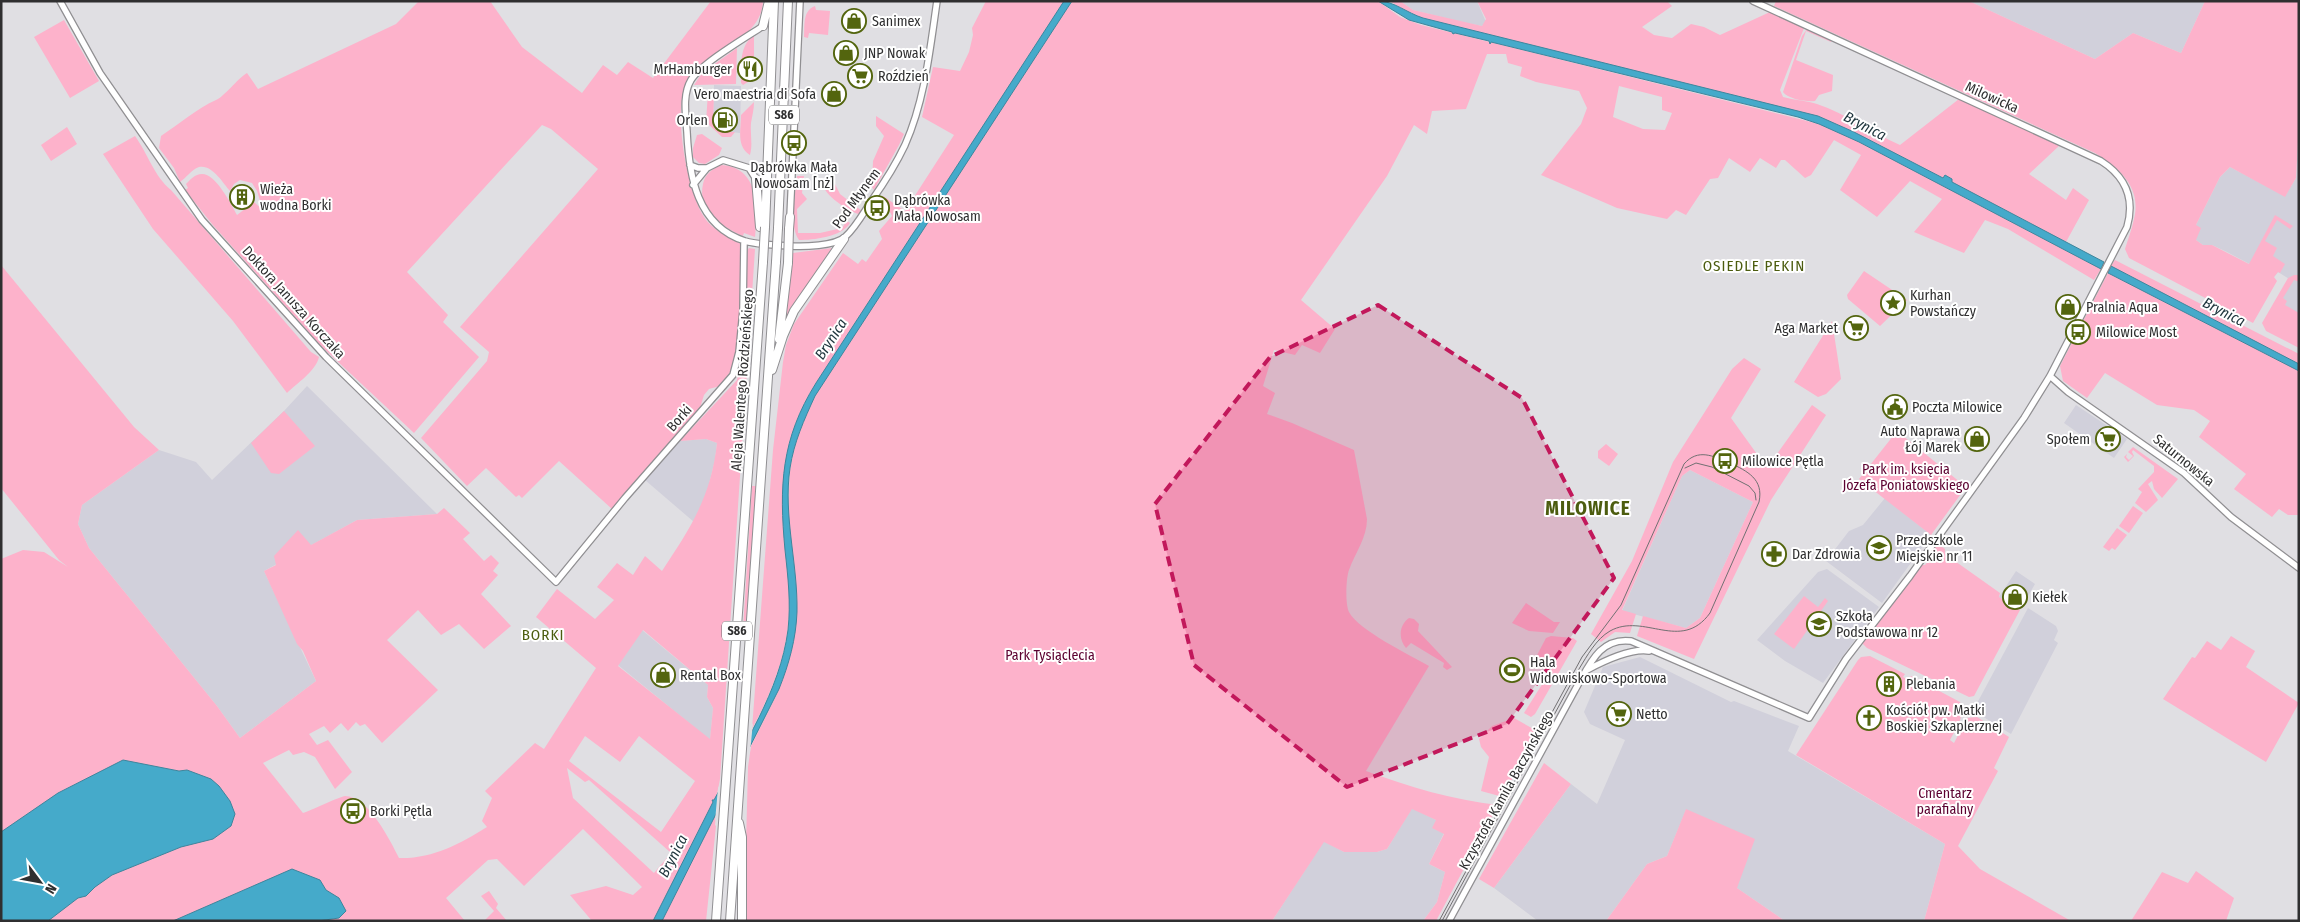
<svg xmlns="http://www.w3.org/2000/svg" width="2300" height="922" viewBox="0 0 2300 922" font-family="'Fira Sans Condensed',sans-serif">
	<rect width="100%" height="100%" fill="#e0dfe3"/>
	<!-- built -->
	<path fill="#d1d0db" d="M1400,1H1477L1486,22L1482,26L1462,22L1413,10Z
		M1969,1H2205L2181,53L2133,33L2095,59Z
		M714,85L741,86L740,133L731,132V126L713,125Z
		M2299,124V319L2276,305L2291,280L2278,272L2274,277L2227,252L2212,245H2203L2196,240V225L2220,177L2230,167L2285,196L2296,178Z
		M307,386L437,514L357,520L264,571L316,681L240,738L217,706L89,548L78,524L82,505L159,450L196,462L212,480L284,411Z
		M2076,405L2127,439L2114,458L2064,423Z
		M706,439L717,443L715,460L707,492L694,522L645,480L680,441Z
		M1690,470L1753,502L1700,618L1686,628L1622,611L1682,476Z
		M1885,498L1931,535L1882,603L1826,561L1849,531L1863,525Z
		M1827,569L1879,607L1823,683L1785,661L1757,640L1818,572Z
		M2016,571L2035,584L2020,610L1999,597Z
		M2028,608L2056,626L2058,631L2054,640L2058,643L2011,734L1977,713L1975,707Z
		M642,630L708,685L707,697L713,708L710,740L618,665Z
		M1640,657L1731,702L1734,701L1799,726L1788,751L1945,844L1924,921H1785L1737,888L1686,810L1667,856L1647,864L1606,921H1538L1494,888L1571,784L1597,804L1625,740L1590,724L1584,712L1603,667Z
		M1412,808L1436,820L1444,833L1429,864L1445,872L1437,902L1423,921H1272L1324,841L1344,852H1377L1387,849Z"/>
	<!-- green -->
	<path fill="#fdb2cb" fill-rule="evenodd" d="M419,1H490L522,47L582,93L603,65L617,75L628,62L653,78L711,1H763C762,37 713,52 691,75C669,100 687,191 704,217C711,229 729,237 741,244V306L734,367L720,386L709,389L704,395L699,411L612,509L559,461L522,498L519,495L516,497L486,468L467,486L421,438L487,361L489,352L460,327L598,169L551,129L542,125L407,272L448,315L443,322L479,357L414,433L320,345L212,224L185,190L188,188L186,184C190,180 195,174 202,174C216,174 231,204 237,215L254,202L263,210L257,191L252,183L240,180L234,184L230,191C223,183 212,164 199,167C191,170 186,178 180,182L174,168L159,148L161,136C179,124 198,108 216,100C224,97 237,79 247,73L258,89L396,24Z
		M986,1H1064L816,383C782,437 779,484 785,547C787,569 791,592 789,615C787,655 771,694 752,729L773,450L783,362L786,345L794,324L843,253L858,264L862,259L866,262L882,239L879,231L892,216L889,210L885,211L880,199L883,196L905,211L954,135L922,117L933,67L960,71L969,52L973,35L972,28Z
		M1072,1H1378L1400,17L1421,25L1819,124L1859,142L2101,269L2094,280L2008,229L1985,220L1964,253L1914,232L1942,199L1910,181L1877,217L1840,190L1861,155L1834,140L1811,175L1805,178L1785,160H1781L1776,168L1760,158L1750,172L1729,158L1718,178L1710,179L1686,215L1676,210L1667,219L1617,208L1541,175L1581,124L1587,108L1579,91L1536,82L1520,76L1522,67L1508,63L1506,54H1487L1466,109L1432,111L1427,134L1414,125L1387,176L1301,300L1335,329L1320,353L1302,345L1295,355L1274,350L1263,386L1275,393L1267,414L1292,423L1354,450L1367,519C1367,538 1355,553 1349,570C1346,578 1345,604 1349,612C1358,630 1410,655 1429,666L1366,771C1409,787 1454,800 1498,805L1436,921H1423L1437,902L1445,872L1429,864L1444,834L1432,828L1436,820L1412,809L1387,849L1377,852H1344L1324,842L1272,921H744L748,767L751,746L777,694L793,645L797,598L788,512L790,469L796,439L815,396ZM1619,86L1662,97V110L1672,113L1665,130L1643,129L1613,117Z
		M1390,1H1400L1413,10L1482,26L1486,19L1477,1H1667L1672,6L1642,27L1654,35L1672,38L1691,24L1704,27L1720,35L1770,12L1804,28L1780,90L1783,97C1794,100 1808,101 1817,104C1846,114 1871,132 1900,145L1959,99L2060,145L2029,174L2066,200L2073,188L2089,200L2066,242L1951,182L1945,175L1943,178L1854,132L1818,116L1423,18L1403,10Z
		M1776,1H1969L2095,59L2133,33L2181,53L2205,1H2299V124L2296,178L2285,197L2230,167L2220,177L2196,225L2201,228L2196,240L2203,245H2212L2249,264L2275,215L2293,226L2290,229L2277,220L2265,241L2277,248L2273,256L2285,264L2280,273L2278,272L2274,277L2277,281L2253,323L2129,258L2125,249C2128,239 2132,229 2134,219C2142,187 2119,168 2095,153L1774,6Z
		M815,6L816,10L830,11L828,35L809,33L808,38L804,37C805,26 802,11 815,6Z
		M64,20L99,81L70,98L34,37Z
		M1807,29L1832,40L1831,42L1806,31L1796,60L1833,75L1832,91L1819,95L1815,101C1806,102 1788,99 1783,92L1802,36Z
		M754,35V61H747L746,76L753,79L743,85L741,83C741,66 739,46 754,35Z
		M737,48L736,84L694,85L702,73Z
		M708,92H712L714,95L713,124L731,125V132H735L731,137H722L706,122Z
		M754,102C754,110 752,116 751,123C750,134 753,144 750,155C736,146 741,130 741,115Z
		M876,116L904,134L899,145L874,190L872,187L873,161L884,136L876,126Z
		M67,127L77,144L51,161L41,145Z
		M702,134L722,148L719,155L705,164L699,163L693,157V148L697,135Z
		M135,136C148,154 154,176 171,190L311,352L319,357C316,371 296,384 287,393L233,321L153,229L103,154Z
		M721,165C759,167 758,207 755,237L744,233L743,236C722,227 697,211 703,184C705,174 711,170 721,165Z
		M797,176H804L802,193L807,199L797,209L798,233H820L842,228L846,222L844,219L850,223C842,237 813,240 799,240C788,224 796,194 797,176Z
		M822,183L835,184L840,194L862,211L858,214C846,209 825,196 822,183Z
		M749,248L755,249L720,779L717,795L653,921H592L570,895L606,886L633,895L642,887L583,829L524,886L497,859L488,860L446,898L465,921H1V559L23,550L44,552L68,567L59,560L1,488V265L134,427L159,450L82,505L78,524L89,548L217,706L240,738L316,681L303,651L297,644L264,571L276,565L274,556L298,530L311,545L357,520L437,514L444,508L470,533L463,539L484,561L491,555L499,563L493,571L498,575L481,594L511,626L484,649L459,624L441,635L418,610L387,640L438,690L382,743L365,724L360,726L356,722L348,731L341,723L330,733L324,726L309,734L317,745L328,740L352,772L335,789L315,757L304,752L293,755L289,750L263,763L303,813C310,811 341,796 345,796C368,796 390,840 399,858C432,859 460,844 487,827L482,821L492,798L485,791L535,743L544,749L596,668L536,617L557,589L595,619L614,600L597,587L617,563L633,575L645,556L662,571C691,527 711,497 717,443L706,439L680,441L737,380L743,356L746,305L747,251ZM643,630L708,685L707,697L713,708L710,739L618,666ZM585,736L620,762L639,736L695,781L661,832L569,761ZM567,768L585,782L589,780L671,853L654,873L573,798Z
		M832,248L784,324L793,253Z
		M2115,260L2299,354V364L2111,266Z
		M1864,271L1907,300L1880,326L1848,299L1847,295Z
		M2108,273L2299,371V515H2288L2279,509L2272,517L2234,489L2246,474L2199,437L2210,421L2194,410L2157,405L2105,373L2087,398L2063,381L2060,366Z
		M2294,275H2299V282L2294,280L2283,298L2287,301L2285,305L2299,313V348L2266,331L2262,323L2288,278Z
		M1832,321L1841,379L1826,394L1818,397L1794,382Z
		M1744,358L1761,369L1731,418L1767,468L1812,405L1826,415L1771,500L1694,659L1637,636L1643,616L1686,628L1700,618L1753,502L1690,470L1682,476L1622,610L1636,614L1630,633L1615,632L1601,642L1591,634L1632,561L1673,462L1732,369Z
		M284,411L315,446L279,474L271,473L251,443Z
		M1897,431L1966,487L1931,535L1859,479Z
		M1606,444L1618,454L1609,466L1598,458V451Z
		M2133,447L2178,479L2162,498L2154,489L2152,481L2148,484L2158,500L2146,512L2135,503L2142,492L2138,489L2154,472V466L2133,450L2132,452L2134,456L2128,462L2124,457L2127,454L2126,457L2129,460L2133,456L2128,452Z
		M752,486H756L746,629H743Z
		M2133,506L2143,513L2129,533L2119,526Z
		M2117,528L2127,535L2115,550L2112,548L2109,551L2103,547Z
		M1938,544L1945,549V554L2000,593L1999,597L2020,610L1974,696L1969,697L1867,648L1862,643L1921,565H1925L1931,558L1929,554Z
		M1804,596L1818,607L1825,598L1828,601L1794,649L1774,634Z
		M1526,603L1554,622H1560L1553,633L1529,631L1512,623Z
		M1409,618L1414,619L1419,624L1418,631L1452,667L1447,670L1443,667L1444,663L1411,643L1406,648C1398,639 1399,625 1409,618Z
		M1551,636L1573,638L1577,641L1535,714L1531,717L1524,713L1553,667L1536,657L1546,638Z
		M2231,636L2255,651L2246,667L2299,703L2266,762L2163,699L2192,657L2195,658L2207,641L2221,650Z
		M1870,656L1905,674L1903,677L1909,680L1911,676L1960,702C1966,715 1956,728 1950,740L1954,743L1967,718L1977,717L2009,737L1994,768L1998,771L1958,846L1980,869L2071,921H1924L1945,844L1796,755L1858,660L1861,657Z
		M1514,718L1537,731L1503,797L1481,791L1489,757L1481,747L1479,739L1492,726Z
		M1544,763L1571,784L1494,888L1479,879Z
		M1686,809L1755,839L1737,888L1785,921H1606L1647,864L1667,856Z
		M716,814L715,825L716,826L706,921H662Z
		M2196,871L2234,898L2226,921H2131L2162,872L2188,883Z
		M489,891L498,904L496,908L507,921L485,920L494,911L481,896Z"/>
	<!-- water -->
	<path fill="#45aaca" stroke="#3e859c" d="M1064,1H1072L815,396C804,420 794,442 790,468C783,516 798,564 797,612C796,639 789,664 779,689L662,921H653L713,802L712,800H714C743,746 780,691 788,630C791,603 788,577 785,550C779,486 781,439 816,383Z
		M1378,1C1394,1 1407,13 1423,18L1818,116L1854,132L1943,178L1945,175L1952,179V182L2104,262L2101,269L1859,142L1819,124L1798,117L1491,42L1490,44L1489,41L1455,33L1453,34L1452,32L1409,20Z
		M2111,266L2299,364V371L2112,275L2108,273Z
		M123,760L179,771L187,770L211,779L219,786L230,801L235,814L231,826L213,839L181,847L112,875L95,887L86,896L78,898L48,921H1V832L58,793Z
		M292,869L320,880L326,890L339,898L346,911L339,918L318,921H173Z"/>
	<!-- pier -->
	<path fill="#e0dfe3" d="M753,723L750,752L715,821L718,788Z"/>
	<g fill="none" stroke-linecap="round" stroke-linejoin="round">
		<defs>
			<path id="tertiary" d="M60,1L100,73L202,220L326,357L556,582L625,498L733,375L739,352L743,310L744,241
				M763,26C745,38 702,63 691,80C682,95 686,116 687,132C689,176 697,226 745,241C759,245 775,245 790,246C803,247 835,246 845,237C856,227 864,212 872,200C884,183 896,164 905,145C925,100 930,49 937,1
				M690,165L698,168H707
				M693,185L707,168L723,160L749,168L756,179
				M790,217L800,1
				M2050,376L2068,392L2184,473L2231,517L2299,568
				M1587,670C1604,661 1630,648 1649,651
				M1449,921L1575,690C1589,666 1599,637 1631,641L1809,718L1846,659L1910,576L2024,418L2050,376L2127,227C2135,199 2126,177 2101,161L1753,1"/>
			<path id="motorway" d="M763,26L769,1
				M756,179L760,227
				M765,227L774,1
				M778,228L788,1
				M789,229L790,217
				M779,339L788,263
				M772,370L783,336L794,311L844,239
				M739,823L742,837V921
				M716,921L763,262
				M730,921L776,262"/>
		</defs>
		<!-- tertiary casing -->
		<use href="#tertiary" stroke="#908f92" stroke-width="8"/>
		<!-- motorway casing -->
		<use href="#motorway" stroke="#908f92" stroke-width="10"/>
		<!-- tertiary -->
		<use href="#tertiary" stroke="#fff" stroke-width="5.5"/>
		<!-- motorway -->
		<use href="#motorway" stroke="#fff" stroke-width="8"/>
		<!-- tram -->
		<path stroke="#717072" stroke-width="1" d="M1685,468L1696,463L1712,467L1749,486L1755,493L1756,500
			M1439,921L1582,657L1621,605L1684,464C1698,448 1713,456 1730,463C1747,471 1764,479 1759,502L1710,613C1681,653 1644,612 1610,631C1596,639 1587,656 1579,669L1442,921"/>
		<defs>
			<path id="motorway-bridge" d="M763,262L765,227
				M776,262L778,228
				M788,263L789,229"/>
		</defs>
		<!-- motorway-bridge casing -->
		<use href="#motorway-bridge" stroke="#908f92" stroke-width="10" stroke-linecap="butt"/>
		<!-- motorway-bridge -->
		<use href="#motorway-bridge" stroke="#fff" stroke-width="8"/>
	</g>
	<!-- marked area -->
	<path fill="#c2185b" fill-opacity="0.2" stroke="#c2185b" stroke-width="4" stroke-dasharray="10 6" stroke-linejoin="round" d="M1378,305L1522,398L1614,578L1507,724L1347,787L1194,665L1155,504L1270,357Z"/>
	<!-- icons -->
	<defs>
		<symbol id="shop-ring" viewBox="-11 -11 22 22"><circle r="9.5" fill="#fff" stroke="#53650e" stroke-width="1.5"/><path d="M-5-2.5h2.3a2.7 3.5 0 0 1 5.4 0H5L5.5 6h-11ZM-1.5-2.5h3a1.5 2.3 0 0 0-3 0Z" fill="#53650e"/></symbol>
		<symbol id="restaurant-ring" viewBox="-11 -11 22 22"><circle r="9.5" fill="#fff" stroke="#53650e" stroke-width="1.5"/><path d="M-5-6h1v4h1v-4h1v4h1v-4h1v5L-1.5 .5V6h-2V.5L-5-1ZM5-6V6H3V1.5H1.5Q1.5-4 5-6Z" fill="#53650e"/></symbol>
		<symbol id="supermarket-ring" viewBox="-11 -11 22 22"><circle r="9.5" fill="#fff" stroke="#53650e" stroke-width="1.5"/><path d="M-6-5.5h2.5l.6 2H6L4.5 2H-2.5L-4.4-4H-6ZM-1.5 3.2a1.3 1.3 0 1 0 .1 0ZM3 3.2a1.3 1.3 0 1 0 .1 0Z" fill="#53650e"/></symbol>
		<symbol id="fuel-ring" viewBox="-11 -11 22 22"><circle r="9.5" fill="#fff" stroke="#53650e" stroke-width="1.5"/><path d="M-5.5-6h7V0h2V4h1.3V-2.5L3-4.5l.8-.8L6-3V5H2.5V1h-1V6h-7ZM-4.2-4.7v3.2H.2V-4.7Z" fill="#53650e"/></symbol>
		<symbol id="bus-ring" viewBox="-11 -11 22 22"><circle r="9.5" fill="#fff" stroke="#53650e" stroke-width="1.5"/><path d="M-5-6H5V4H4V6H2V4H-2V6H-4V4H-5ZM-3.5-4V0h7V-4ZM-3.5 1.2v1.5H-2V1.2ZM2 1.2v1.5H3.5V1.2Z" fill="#53650e"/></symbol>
		<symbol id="building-ring" viewBox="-11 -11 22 22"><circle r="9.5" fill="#fff" stroke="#53650e" stroke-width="1.5"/><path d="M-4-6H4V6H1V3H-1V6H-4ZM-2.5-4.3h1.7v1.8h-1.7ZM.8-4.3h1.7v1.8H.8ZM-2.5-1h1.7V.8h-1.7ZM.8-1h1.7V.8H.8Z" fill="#53650e"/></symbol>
		<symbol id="sight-ring" viewBox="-11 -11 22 22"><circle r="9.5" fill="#fff" stroke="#53650e" stroke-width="1.5"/><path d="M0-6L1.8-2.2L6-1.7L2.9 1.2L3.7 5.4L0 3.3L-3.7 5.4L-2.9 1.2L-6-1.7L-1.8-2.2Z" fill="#53650e"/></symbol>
		<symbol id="civic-ring" viewBox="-11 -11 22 22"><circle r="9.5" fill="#fff" stroke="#53650e" stroke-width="1.5"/><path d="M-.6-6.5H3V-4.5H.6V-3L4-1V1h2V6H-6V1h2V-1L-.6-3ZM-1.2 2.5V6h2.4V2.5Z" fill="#53650e"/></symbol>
		<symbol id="school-ring" viewBox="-11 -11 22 22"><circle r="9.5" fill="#fff" stroke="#53650e" stroke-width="1.5"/><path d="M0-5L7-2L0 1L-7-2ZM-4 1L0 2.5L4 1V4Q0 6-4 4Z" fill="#53650e"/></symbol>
		<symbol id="pharmacy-ring" viewBox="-11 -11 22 22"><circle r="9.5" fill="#fff" stroke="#53650e" stroke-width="1.5"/><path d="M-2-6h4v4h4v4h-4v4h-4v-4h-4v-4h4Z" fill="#53650e"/></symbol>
		<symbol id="stadium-ring" viewBox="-11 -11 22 22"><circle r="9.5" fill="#fff" stroke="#53650e" stroke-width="1.5"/><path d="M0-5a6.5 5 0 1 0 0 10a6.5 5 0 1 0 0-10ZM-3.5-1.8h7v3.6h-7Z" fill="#53650e"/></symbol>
		<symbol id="church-ring" viewBox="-11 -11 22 22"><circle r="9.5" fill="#fff" stroke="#53650e" stroke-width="1.5"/><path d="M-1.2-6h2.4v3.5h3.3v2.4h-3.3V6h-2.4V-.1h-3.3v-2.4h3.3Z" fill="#53650e"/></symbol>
	</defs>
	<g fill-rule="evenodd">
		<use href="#shop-ring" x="840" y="7" width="28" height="28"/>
		<use href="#shop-ring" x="832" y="39" width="28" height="28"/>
		<use href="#restaurant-ring" x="736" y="55" width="28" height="28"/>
		<use href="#supermarket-ring" x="846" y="62" width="28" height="28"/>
		<use href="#shop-ring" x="820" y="80" width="28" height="28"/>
		<use href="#fuel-ring" x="711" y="106" width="28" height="28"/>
		<use href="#bus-ring" x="780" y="129" width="28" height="28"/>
		<use href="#building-ring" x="228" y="183" width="28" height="28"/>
		<use href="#bus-ring" x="863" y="194" width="28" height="28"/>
		<use href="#sight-ring" x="1879" y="289" width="28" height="28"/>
		<use href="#shop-ring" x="2054" y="293" width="28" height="28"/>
		<use href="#supermarket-ring" x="1842" y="314" width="28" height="28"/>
		<use href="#bus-ring" x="2064" y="318" width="28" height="28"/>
		<use href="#civic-ring" x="1881" y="393" width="28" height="28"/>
		<use href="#shop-ring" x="1963" y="425" width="28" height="28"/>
		<use href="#supermarket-ring" x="2094" y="425" width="28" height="28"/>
		<use href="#bus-ring" x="1711" y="447" width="28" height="28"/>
		<use href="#school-ring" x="1865" y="534" width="28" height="28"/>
		<use href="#pharmacy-ring" x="1760" y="540" width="28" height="28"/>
		<use href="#shop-ring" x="2001" y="583" width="28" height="28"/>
		<use href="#school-ring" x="1805" y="610" width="28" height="28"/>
		<use href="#stadium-ring" x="1498" y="656" width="28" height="28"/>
		<use href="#shop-ring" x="649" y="661" width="28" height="28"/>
		<use href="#building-ring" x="1875" y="670" width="28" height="28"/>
		<use href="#supermarket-ring" x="1605" y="700" width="28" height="28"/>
		<use href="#church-ring" x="1855" y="704" width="28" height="28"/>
		<use href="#bus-ring" x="339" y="797" width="28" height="28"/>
	</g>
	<g text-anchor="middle" stroke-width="4" stroke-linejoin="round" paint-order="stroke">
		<!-- shield labels -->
		<g fill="#fff" stroke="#6d6d6e" stroke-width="1">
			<rect x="769" y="105.5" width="30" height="19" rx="4"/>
			<rect x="722" y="621.5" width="30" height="19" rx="4"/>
		</g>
		<g font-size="12" font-weight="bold" fill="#2f2f30">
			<text x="784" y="119">S86</text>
			<text x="737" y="635">S86</text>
		</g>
		<!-- poi labels -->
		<g font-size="14" fill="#2f2f30" stroke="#fff" text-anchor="start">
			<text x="872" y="26">Sanimex</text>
			<text x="864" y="58">JNP Nowak</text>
			<text x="732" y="74" text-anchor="end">MrHamburger</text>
			<text x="878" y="81">Roździeń</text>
			<text x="816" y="99" text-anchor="end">Vero maestria di Sofa</text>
			<text x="708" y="125" text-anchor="end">Orlen</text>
			<text x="794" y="172" text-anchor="middle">Dąbrówka Mała<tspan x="794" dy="16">Nowosam [nż]</tspan></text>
			<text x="260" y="194">Wieża<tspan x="260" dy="16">wodna Borki</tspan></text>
			<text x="894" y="205">Dąbrówka<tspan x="894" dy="16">Mała Nowosam</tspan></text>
			<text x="1910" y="300">Kurhan<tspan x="1910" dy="16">Powstańczy</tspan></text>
			<text x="2086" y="312">Pralnia Aqua</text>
			<text x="1838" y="333" text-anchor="end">Aga Market</text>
			<text x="2096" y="337">Milowice Most</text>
			<text x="1912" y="412">Poczta Milowice</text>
			<text x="1960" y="436" text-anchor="end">Auto Naprawa<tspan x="1960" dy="16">Łój Marek</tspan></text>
			<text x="2090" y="444" text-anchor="end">Społem</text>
			<text x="1742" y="466">Milowice Pętla</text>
			<text x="1896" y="545">Przedszkole<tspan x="1896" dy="16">Miejskie nr 11</tspan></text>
			<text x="1792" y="559">Dar Zdrowia</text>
			<text x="2032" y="602">Kiełek</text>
			<text x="1836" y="621">Szkoła<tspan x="1836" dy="16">Podstawowa nr 12</tspan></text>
			<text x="1530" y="667">Hala<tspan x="1530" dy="16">Widowiskowo-Sportowa</tspan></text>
			<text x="680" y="680">Rental Box</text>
			<text x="1906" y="689">Plebania</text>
			<text x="1886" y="715">Kościół pw. Matki<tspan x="1886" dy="16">Boskiej Szkaplerznej</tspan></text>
			<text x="1636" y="719">Netto</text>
			<text x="370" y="816">Borki Pętla</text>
		</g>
		<!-- street labels -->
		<g font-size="14" fill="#2f2f30" stroke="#fff">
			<text transform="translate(1992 97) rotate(24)" y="5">Milowicka</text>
			<text transform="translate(856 198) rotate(-54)" y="5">Pod Młynem</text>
			<text transform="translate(294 302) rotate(48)" y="5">Doktora Janusza Korczaka</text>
			<text transform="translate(742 380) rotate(-86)" y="5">Aleja Walentego Roździeńskiego</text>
			<text transform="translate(679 418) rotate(-49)" y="5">Borki</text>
			<text transform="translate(2184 460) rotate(39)" y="5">Saturnowska</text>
			<text transform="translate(1506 790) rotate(-61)" y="5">Krzysztofa Kamila Baczyńskiego</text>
		</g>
		<!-- park labels -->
		<g font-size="14" fill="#5c0030" stroke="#fff">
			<text x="1906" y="474">Park im. księcia<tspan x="1906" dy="16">Józefa Poniatowskiego</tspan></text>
			<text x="1050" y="660">Park Tysiąclecia</text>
			<text x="1945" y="798">Cmentarz<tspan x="1945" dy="16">parafialny</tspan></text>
		</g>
		<!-- water labels -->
		<g font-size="15" font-style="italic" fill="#1f353d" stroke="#fff">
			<text transform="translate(1865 126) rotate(27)" y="5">Brynica</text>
			<text transform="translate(2224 312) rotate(27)" y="5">Brynica</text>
			<text transform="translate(831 339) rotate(-57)" y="5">Brynica</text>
			<text transform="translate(673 856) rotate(-63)" y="5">Brynica</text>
		</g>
		<!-- neighbourhood labels -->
		<g font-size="15" letter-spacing="1" fill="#4c5c0f" stroke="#fff">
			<text x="1754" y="271">OSIEDLE PEKIN</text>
			<text x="543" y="640">BORKI</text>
		</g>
		<!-- district labels -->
		<g font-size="19" font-weight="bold" letter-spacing="1" fill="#4c5c0f" stroke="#fff">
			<text x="1588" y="515">MILOWICE</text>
		</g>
	</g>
	<!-- border -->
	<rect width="2300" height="922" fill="none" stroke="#2f2f30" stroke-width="5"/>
	<!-- north arrow -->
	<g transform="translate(40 882) rotate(122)" stroke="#ffffff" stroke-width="4" paint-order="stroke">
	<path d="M0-4L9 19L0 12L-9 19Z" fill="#2f2f30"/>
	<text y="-8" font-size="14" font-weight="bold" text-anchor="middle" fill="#2f2f30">N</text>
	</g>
</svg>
